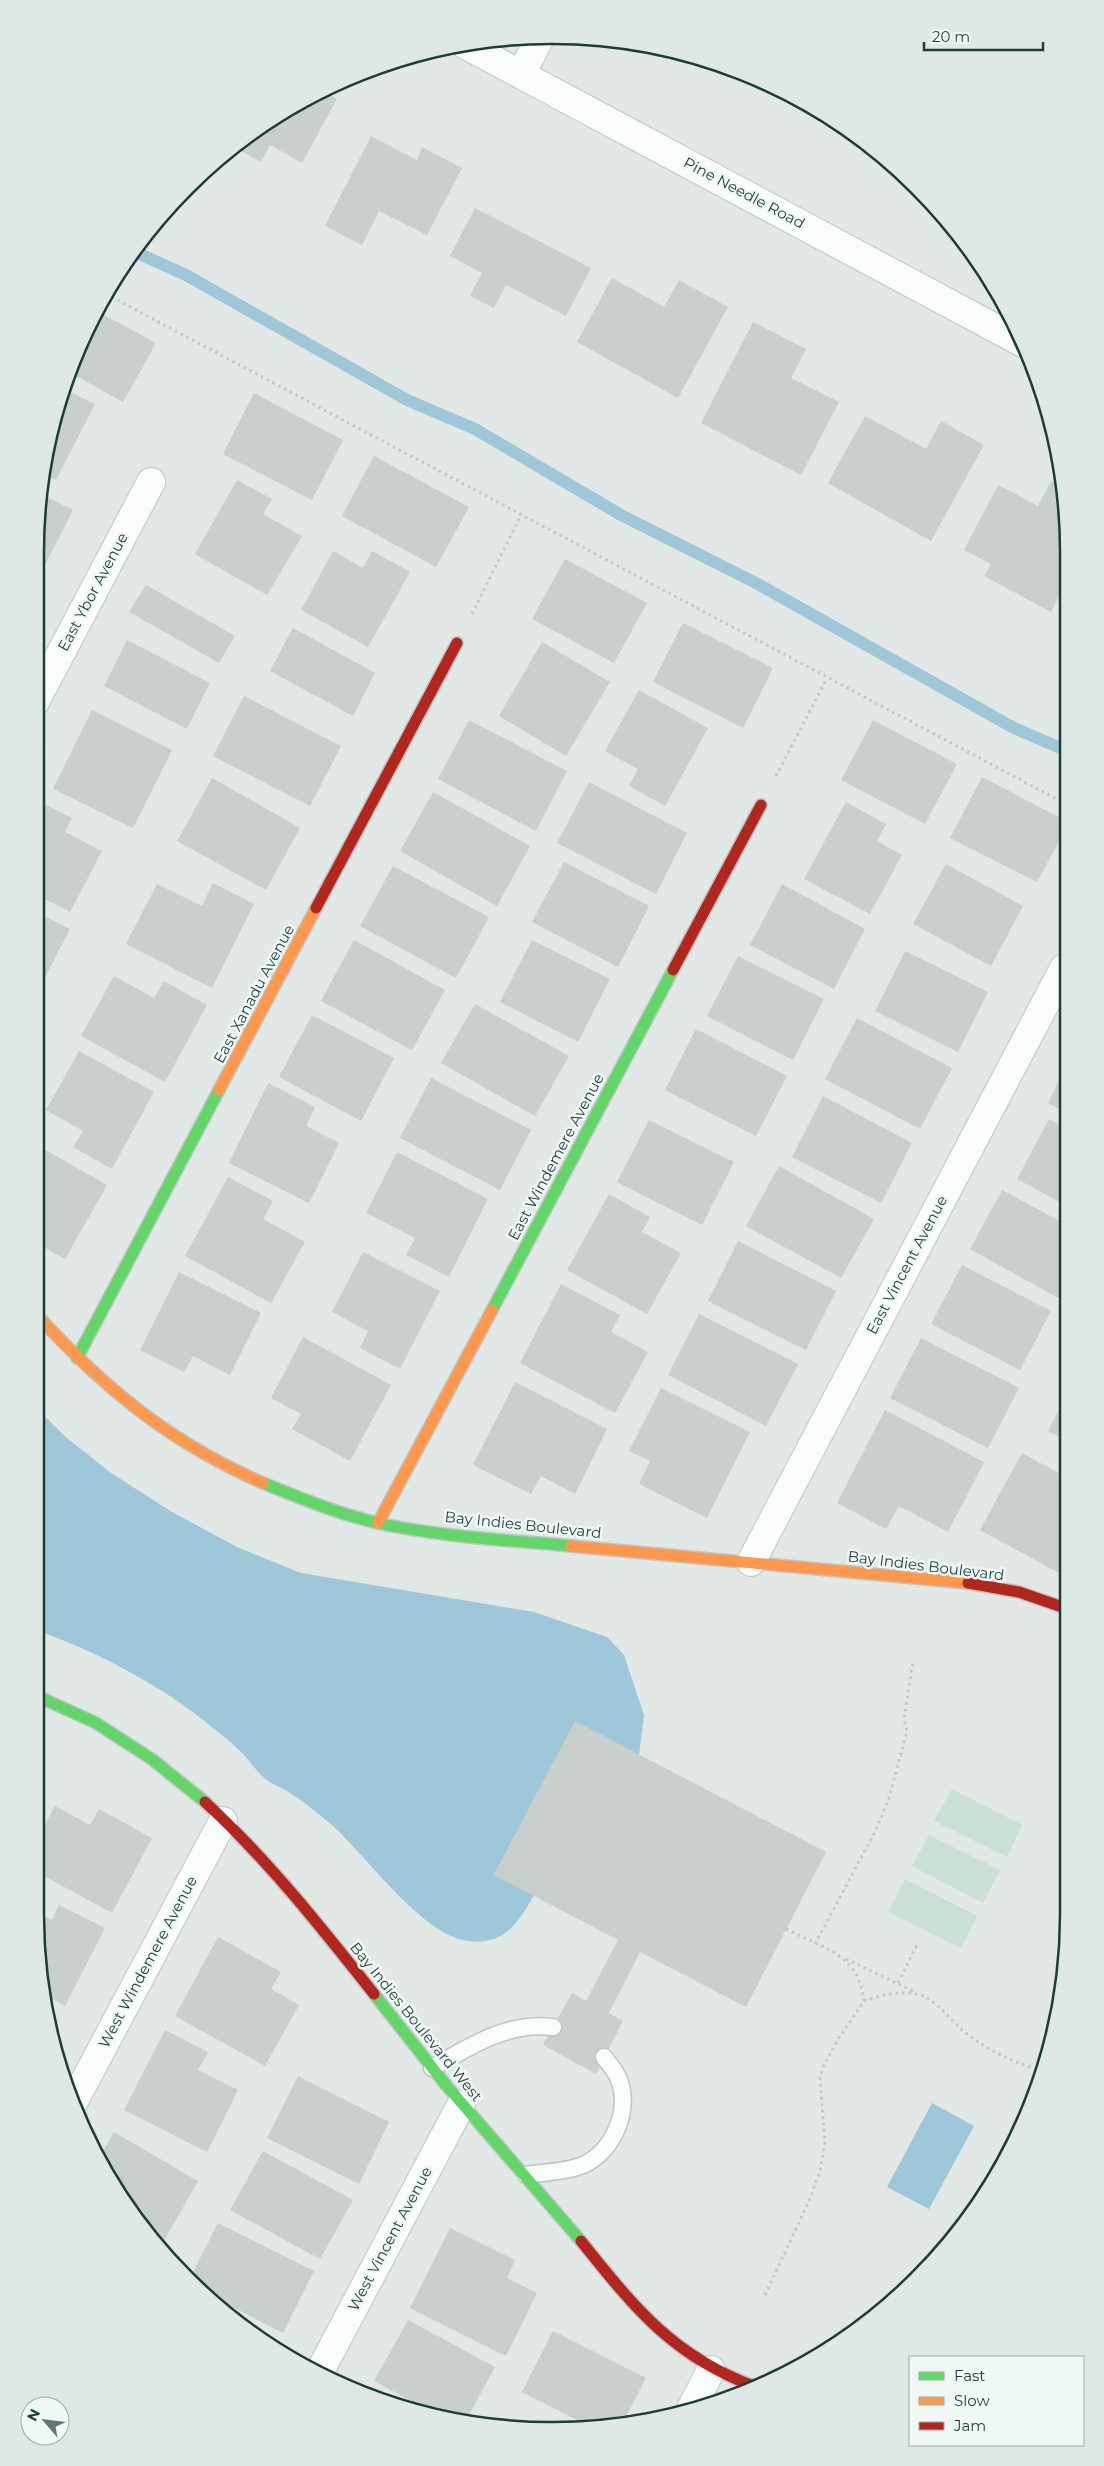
<svg xmlns="http://www.w3.org/2000/svg" width="1104" height="2466" viewBox="0 0 1104 2466" font-family="Montserrat,sans-serif">
	<rect width="100%" height="100%" fill="#e1e8e6"/>
	<!-- green -->
	<path fill="#c9e2d5" d="M952,1789L1022,1825L1007,1857L934,1821Z
		M929,1835L1000,1870L983,1903L912,1866Z
		M905,1879L977,1916L961,1948L888,1912Z"/>
	<!-- water -->
	<path fill="#9ec8da" d="M35,1407L67,1438L111,1473L172,1512L237,1547L301,1573L534,1612L607,1637L624,1655L644,1715L639,1755L575,1722L494,1875L534,1895C519,1922 504,1946 468,1941C420,1935 364,1851 326,1820C314,1810 300,1799 287,1791C281,1787 273,1785 267,1780C256,1772 249,1759 239,1750C231,1742 222,1735 213,1728C166,1688 93,1649 35,1630Z
		M932,2103L974,2126L929,2209L887,2187Z"/>
	<g fill="none" stroke-linecap="round" stroke-linejoin="round">
		<!-- stream -->
		<path stroke="#9ec8da" stroke-width="12" d="M133,251L186,275L407,400L475,429L621,515L756,583L1014,728L1065,750"/>
	</g>
	<!-- building -->
	<path fill="#c8cfcd" d="M323,91L337,99L302,163L270,145L261,162L234,147L265,122Z
		M801,104L838,126L837,129L798,109Z
		M371,136L417,160L422,147L462,168L427,235L379,211L362,245L325,226Z
		M475,208L591,268L566,316L506,285L494,308L470,296L482,273L450,256Z
		M612,278L664,307L679,280L728,307L678,398L577,342Z
		M97,311L156,343L123,402L69,372L74,354Z
		M753,322L806,349L791,378L839,402L801,475L701,423Z
		M64,389L95,404L56,480L43,474L45,451Z
		M254,393L343,440L312,500L223,454Z
		M865,416L926,449L941,421L984,445L931,541L828,483Z
		M374,456L469,507L436,567L342,516Z
		M237,480L272,499L263,514L302,536L267,595L195,554Z
		M1051,481L1065,488V585L1051,612L984,576L991,564L964,550L998,485L1038,506Z
		M41,494L73,510L43,569L35,565Z
		M333,551L363,568L372,551L410,572L368,647L301,610Z
		M565,559L647,603L614,663L532,619Z
		M146,585L235,636L219,663L129,612Z
		M683,623L773,668L743,728L653,682Z
		M293,628L375,673L353,716L270,671Z
		M127,640L210,683L187,729L104,686Z
		M542,642L610,682L566,756L499,716Z
		M639,690L708,728L665,806L629,786L638,769L605,751Z
		M244,696L341,746L310,806L213,756Z
		M92,710L172,750L133,828L53,789Z
		M469,720L567,771L536,831L438,779Z
		M873,720L957,764L925,824L841,780Z
		M982,777L1066,821V828L1037,882L950,838Z
		M212,778L300,828L266,890L177,841Z
		M589,782L687,833L656,894L557,843Z
		M433,792L530,846L497,906L400,851Z
		M35,799L72,818L65,832L102,851L70,912L35,894Z
		M846,802L886,824L877,841L902,855L870,914L804,879Z
		M564,862L649,906L618,967L532,922Z
		M946,864L1023,906L991,966L913,924Z
		M393,866L489,917L456,978L360,926Z
		M213,883L254,904L212,988L126,944L157,884L202,906Z
		M782,884L865,929L834,989L750,945Z
		M35,911L70,929L39,989L35,987Z
		M354,940L445,990L412,1050L321,1001Z
		M532,940L610,979L578,1042L500,1002Z
		M905,951L988,992L958,1052L875,1011Z
		M738,956L824,999L793,1060L707,1016Z
		M114,976L154,998L164,981L207,1005L165,1082L81,1036Z
		M475,1004L569,1056L535,1116L441,1063Z
		M312,1015L394,1058L361,1121L279,1077Z
		M857,1018L952,1068L920,1129L825,1079Z
		M696,1029L787,1076L756,1136L665,1090Z
		M79,1051L154,1092L112,1169L73,1147L83,1131L46,1110Z
		M1066,1067V1113L1048,1103Z
		M431,1078L531,1130L500,1190L400,1138Z
		M268,1083L315,1107L306,1126L339,1143L309,1203L229,1163Z
		M823,1096L912,1143L881,1203L792,1157Z
		M1049,1119L1067,1129V1206L1017,1179Z
		M649,1120L734,1162L702,1225L617,1182Z
		M35,1144L107,1185L65,1259L35,1242Z
		M397,1152L488,1199L449,1277L406,1255L415,1238L366,1213Z
		M779,1166L874,1219L841,1278L746,1226Z
		M228,1177L273,1201L263,1219L305,1242L271,1303L185,1256Z
		M1002,1190L1067,1225V1285L1060,1299L970,1249Z
		M609,1194L650,1217L642,1232L681,1253L647,1314L567,1270Z
		M738,1241L836,1291L806,1350L708,1301Z
		M363,1252L440,1291L400,1369L360,1348L368,1331L332,1312Z
		M962,1265L1051,1311L1020,1370L931,1324Z
		M179,1272L261,1313L230,1375L193,1356L184,1372L140,1350Z
		M561,1284L620,1315L611,1332L648,1352L615,1413L520,1363Z
		M699,1314L798,1364L766,1426L668,1375Z
		M303,1337L391,1385L350,1461L292,1429L301,1414L271,1398Z
		M921,1338L1019,1388L988,1448L890,1398Z
		M515,1382L607,1429L575,1494L541,1476L531,1494L473,1465Z
		M661,1388L750,1432L707,1518L639,1484L650,1461L629,1451Z
		M1067,1394L1068,1441L1048,1431Z
		M885,1410L984,1462L948,1532L899,1506L886,1529L837,1503Z
		M1022,1453L1068,1478V1556L1059,1573L980,1530Z
		M575,1721L826,1852L746,2007L640,1952L609,2013L623,2021L596,2074L543,2045L572,1993L586,2001L618,1940L494,1875Z
		M55,1806L90,1825L99,1809L152,1838L112,1913L35,1871V1843Z
		M59,1905L105,1928L65,2006L43,1994L35,1914V1911L52,1920Z
		M218,1937L281,1972L271,1989L299,2005L265,2066L175,2016Z
		M45,2014L56,2020L49,2031L45,2015Z
		M165,2030L208,2052L198,2070L238,2090L207,2152L124,2110Z
		M298,2076L389,2122L359,2184L267,2138Z
		M114,2132L198,2181L160,2248L104,2172L98,2159Z
		M263,2151L353,2200L320,2259L230,2210Z
		M218,2223L314,2271L283,2333L196,2288L189,2280Z
		M450,2228L515,2260L507,2278L537,2293L506,2356L410,2308Z
		M408,2320L495,2367L465,2422L445,2419L374,2381Z
		M553,2331L646,2378L622,2424L591,2427L522,2392Z"/>
	<g fill="none" stroke-linecap="round" stroke-linejoin="round">
		<defs>
			<path id="lane" d="M432,2068C468,2047 509,2021 553,2027
				M526,2175C544,2172 567,2172 583,2165C613,2152 631,2110 619,2080C616,2071 609,2064 604,2057"/>
			<path id="street" d="M464,44L1023,343
				M521,74L541,36
				M35,702L151,482
				M751,1562L1064,968
				M73,2103L223,1821
				M319,2373L461,2105
				M690,2411L711,2370"/>
			<path id="fast" d="M492,1310L673,970
				M77,1358L219,1090
				M263,1483C300,1498 339,1514 378,1523C441,1537 507,1540 571,1546
				M35,1695L96,1723L153,1760L205,1802
				M374,1994L446,2085L581,2241"/>
			<path id="slow" d="M219,1090L316,908
				M35,1313C104,1388 169,1442 263,1483
				M378,1523L492,1310
				M571,1546L968,1583"/>
			<path id="jam" d="M316,908L457,643
				M673,970L761,805
				M968,1583L1019,1592L1068,1609
				M205,1802C268,1860 321,1927 374,1994
				M581,2241C634,2307 673,2357 756,2387"/>
		</defs>
		<!-- lane casing -->
		<use href="#lane" stroke="#bec5c3" stroke-width="19"/>
		<!-- street casing -->
		<use href="#street" stroke="#bec5c3" stroke-width="30"/>
		<!-- fast casing -->
		<use href="#fast" stroke="#bdc6c4" stroke-width="14"/>
		<!-- slow casing -->
		<use href="#slow" stroke="#bdc6c4" stroke-width="14"/>
		<!-- jam casing -->
		<use href="#jam" stroke="#bdc6c4" stroke-width="14"/>
		<!-- path -->
		<path stroke="#bfc8c7" stroke-width="3" stroke-dasharray="2.5 4" stroke-linecap="butt" d="M106,294L1066,804
			M472,614L521,515
			M776,776L827,678
			M786,1929C823,1948 859,1954 864,2001
			M815,1944L876,1830L889,1798L907,1731L904,1719L913,1661
			M846,1959L915,1992
			M898,1983L918,1943
			M765,2295L810,2199L820,2171L825,2143L820,2078L824,2065L839,2038L864,2001C880,1996 900,1990 917,1994C936,1998 951,2022 967,2034C990,2052 1015,2062 1042,2071"/>
		<!-- lane -->
		<use href="#lane" stroke="#fafcfb" stroke-width="16"/>
		<!-- street -->
		<use href="#street" stroke="#fafcfb" stroke-width="28"/>
		<!-- fast -->
		<use href="#fast" stroke="#63d668" stroke-width="11"/>
		<!-- slow -->
		<use href="#slow" stroke="#ff974d" stroke-width="11"/>
		<!-- jam -->
		<use href="#jam" stroke="#b3261e" stroke-width="11"/>
	</g>
	<g text-anchor="middle" stroke-width="5" stroke-linejoin="round" paint-order="stroke">
		<!-- street labels -->
		<g font-size="15" fill="#1e3c39" stroke="#eff8f5">
			<text transform="translate(744 193) rotate(28)" y="5">Pine Needle Road</text>
			<text transform="translate(93 592) rotate(-62)" y="5">East Ybor Avenue</text>
			<text transform="translate(254 994) rotate(-62)" y="5">East Xanadu Avenue</text>
			<text transform="translate(556 1157) rotate(-62)" y="5">East Windemere Avenue</text>
			<text transform="translate(907 1265) rotate(-62)" y="5">East Vincent Avenue</text>
			<text transform="translate(523 1525) rotate(6)" y="5">Bay Indies Boulevard</text>
			<text transform="translate(926 1566) rotate(7)" y="5">Bay Indies Boulevard</text>
			<text transform="translate(148 1962) rotate(-62)" y="5">West Windemere Avenue</text>
			<text transform="translate(416 2022) rotate(51)" y="5">Bay Indies Boulevard West</text>
			<text transform="translate(390 2239) rotate(-62)" y="5">West Vincent Avenue</text>
		</g>
	</g>
	<!-- crop -->
	<path d="M0 0H1104V2466H0ZM552 44H552A508 508 0 0 1 1060 552V1914A508 508 0 0 1 552 2422H552A508 508 0 0 1 44 1914V552A508 508 0 0 1 552 44Z" fill="#dee9e6" fill-rule="evenodd"/>
	<path fill="none" stroke="#1e3c39" stroke-width="2.5" d="M552 44H552A508 508 0 0 1 1060 552V1914A508 508 0 0 1 552 2422H552A508 508 0 0 1 44 1914V552A508 508 0 0 1 552 44Z"/>
	<!-- legend -->
	<rect x="909" y="2356" width="175" height="90" fill="#eff8f5" stroke="#9badaa"/>
	<rect x="919" y="2372" width="25" height="8" fill="#63d668" stroke="#9badaa"/>
	<text x="954" y="2381" font-size="15" fill="#1e3c39">Fast</text>
	<rect x="919" y="2397" width="25" height="8" fill="#ff974d" stroke="#9badaa"/>
	<text x="954" y="2406" font-size="15" fill="#1e3c39">Slow</text>
	<rect x="919" y="2422" width="25" height="8" fill="#b3261e" stroke="#9badaa"/>
	<text x="954" y="2431" font-size="15" fill="#1e3c39">Jam</text>
	<!-- north arrow -->
	<g transform="translate(45 2421) rotate(298)"><circle r="24" fill="#eff8f5" stroke="#9badaa"/>
	<path d="M0-4L9 19L0 12L-9 19Z" fill="#627876"/>
	<text y="-8" font-size="14" font-weight="bold" text-anchor="middle" fill="#1e3c39">N</text>
	</g>
	<!-- scale -->
	<path d="M924 42v8h119v-8" fill="none" stroke="#1e3c39" stroke-width="2.5"/>
	<text x="932" y="42" font-size="15" fill="#1e3c39" stroke="#eff8f5" stroke-width="4" paint-order="stroke">20 m</text>
</svg>
